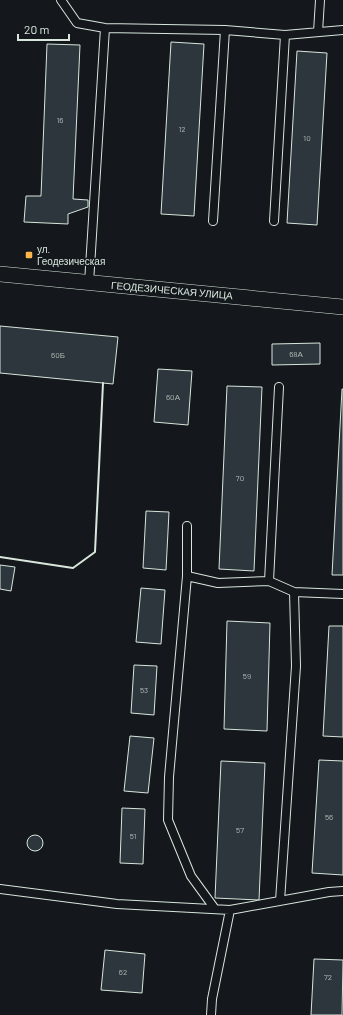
<svg xmlns="http://www.w3.org/2000/svg" width="343" height="1015" viewBox="0 0 343 1015" font-family="Barlow,sans-serif">
	<rect width="100%" height="100%" fill="#14181c"/>
	<!-- building -->
	<path fill="#2c363c" stroke="#d8e6dc" d="M171,42L204,44L194,216L161,214Z
		M47,44L80,45L73,199L88,200V207L68,214V224L24,222L26,196H41Z
		M297,51L327,53L317,225L287,223Z
		M0,326L118,337L113,384L0,373Z
		M320,343V364L272,365V344Z
		M158,369L192,371L188,425L154,422Z
		M227,386L262,387L254,571L219,569Z
		M342,389H343V575H332Z
		M146,511L169,512L166,570L143,568Z
		M0,565L15,567L11,591L0,589Z
		M141,588L165,590L161,644L136,642Z
		M227,621L270,623L267,731L224,729Z
		M329,626H343V737L323,736Z
		M134,665L157,666L154,715L131,713Z
		M130,736L154,738L148,793L124,791Z
		M319,760L343,761V875L312,873Z
		M221,761L265,763L259,900L215,898Z
		M122,808L145,809L143,864L120,863Z
		M27 843a8 8 0 1 1 16 0a8 8 0 1 1-16 0Z
		M105,950L145,954L142,993L101,990Z
		M314,959L343,960L342,1015H311Z"/>
	<g fill="none" stroke-linecap="round" stroke-linejoin="round">
		<defs>
			<path id="service" d="M61,0L77,23L105,28L225,30L285,35L343,30
				M318,32L320,0
				M213,221L225,30
				M274,221L285,35
				M89,283L105,28
				M279,387L269,581L294,592L296,666L280,901
				M187,526V576L169,777L168,820L191,876L215,909
				M187,576L218,583L269,581
				M294,592L343,594
				M0,889L117,904L230,910L329,892L343,891
				M211,1015L212,999L230,910"/>
			<path id="minor" d="M0,274L343,307"/>
		</defs>
		<!-- service casing -->
		<use href="#service" stroke="#d8e6dc" stroke-width="10"/>
		<!-- minor casing -->
		<use href="#minor" stroke="#d8e6dc" stroke-width="16"/>
		<!-- service -->
		<use href="#service" stroke="#14181c" stroke-width="8"/>
		<!-- minor -->
		<use href="#minor" stroke="#14181c" stroke-width="15"/>
		<!-- wall -->
		<path stroke="#d8e6dc" stroke-width="2" d="M0,557L73,568L95,552L103,383"/>
	</g>
	<!-- markers -->
	<rect fill="#ffb74d" stroke="#14181c" stroke-width="1.5" x="25" y="251" width="8" height="8" rx="2"/>
	<g text-anchor="middle" stroke-width="3" stroke-linejoin="round" paint-order="stroke">
		<!-- number labels -->
		<g font-size="8" fill="#adbab4">
			<text x="60" y="123">16</text>
			<text x="182" y="132">12</text>
			<text x="307" y="141">10</text>
			<text x="296" y="357">68А</text>
			<text x="58" y="358">60Б</text>
			<text x="173" y="400">60А</text>
			<text x="240" y="481">70</text>
			<text x="247" y="679">59</text>
			<text x="144" y="693">53</text>
			<text x="329" y="820">56</text>
			<text x="240" y="833">57</text>
			<text x="133" y="839">51</text>
			<text x="123" y="975">62</text>
			<text x="328" y="980">72</text>
		</g>
		<!-- poi labels -->
		<g font-size="10" fill="#d8e6dc" stroke="#14181c" text-anchor="start">
			<text x="37" y="253">ул.<tspan x="37" dy="12">Геодезическая</tspan></text>
		</g>
		<!-- street labels -->
		<g font-size="10" fill="#d8e6dc" stroke="#14181c">
			<text transform="translate(172 290) rotate(5)" y="4">ГЕОДЕЗИЧЕСКАЯ УЛИЦА</text>
		</g>
	</g>
	<!-- scale -->
	<path d="M18 34v6h51v-6" fill="none" stroke="#d8e6dc" stroke-width="2"/>
	<text x="24" y="34" font-size="12" fill="#d8e6dc" stroke="#14181c" stroke-width="3" paint-order="stroke">20 m</text>
</svg>
